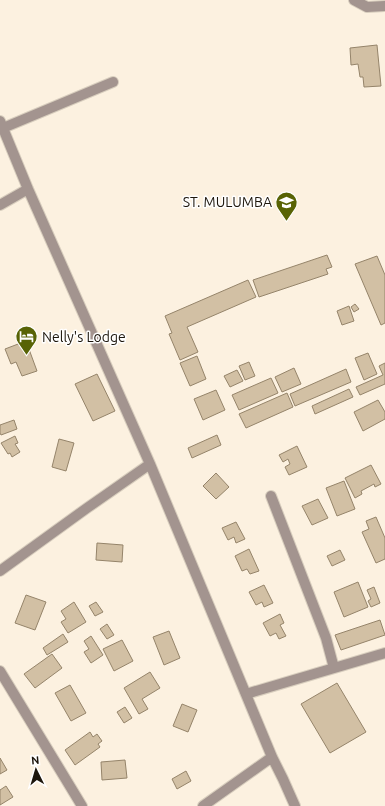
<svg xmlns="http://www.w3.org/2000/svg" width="385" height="806" viewBox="0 0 385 806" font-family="Ubuntu,sans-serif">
	<rect width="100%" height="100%" fill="#fcf1e0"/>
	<!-- building -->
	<path fill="#d2c0a4" stroke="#95846a" d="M377,45L381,86L364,87L363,77H360L358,64L351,65L350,48Z
		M327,255L332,267L326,269L328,274L259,297L253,280Z
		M377,256L385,275V323L381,325L355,264Z
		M248,280L256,297L187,327L198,352L180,360L169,334L172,333L165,316Z
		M355,304L359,309L354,312L351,307Z
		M349,306L354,321L342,325L337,311Z
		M26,341L37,371L22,376L16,362L11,364L5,349Z
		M368,353L377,374L364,380L355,358Z
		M197,356L206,379L190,386L180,363Z
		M249,362L255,376L245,380L239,366Z
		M385,363V384L360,395L356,387L383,375L379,366Z
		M294,368L301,384L282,392L275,377Z
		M346,369L351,382L295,406L290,394Z
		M237,370L243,381L230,387L224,376Z
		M97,374L115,411L93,421L75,384Z
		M271,378L278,393L239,410L232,395Z
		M349,389L353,397L315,414L312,406Z
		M216,390L225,410L203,420L194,399Z
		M287,393L293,407L246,428L239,414Z
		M378,400L385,412V419L363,431L354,412Z
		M14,420L17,429L1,435L0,433V425Z
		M217,435L221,445L192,458L188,448Z
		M15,436L18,443L15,444L20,452L12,457L10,453L8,454L1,443Z
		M59,439L74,443L66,471L52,467Z
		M297,446L307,467L289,475L285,467L290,464L288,459L283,462L279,455Z
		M371,465L381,484L375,487L374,484L361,491L362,494L355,498L345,478Z
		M216,473L229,487L216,499L203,486Z
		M344,481L355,509L337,516L326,488Z
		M318,499L328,518L312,525L302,506Z
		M376,517L385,538V559L376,563L362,532L369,529L366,521Z
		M236,522L245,539L236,543L234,537L228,540L222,528Z
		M97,543L123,545L122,562L96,560Z
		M249,549L259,571L250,574L247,569L242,571L235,556Z
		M340,550L345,560L332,566L327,556Z
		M358,582L368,607L344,617L334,592Z
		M264,585L273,603L264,607L262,602L256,605L249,592Z
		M374,587L380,603L371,607L368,601L371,599L367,590Z
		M26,595L46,602L35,630L15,623Z
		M74,602L86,622L68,633L61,622L66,619L61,611Z
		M96,602L103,612L95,616L89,606Z
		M280,614L284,623L280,625L286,636L279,639L276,633L270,636L263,623Z
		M380,620L385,635L341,650L335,635Z
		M107,624L114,635L107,639L100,629Z
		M169,631L180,658L164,665L153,637Z
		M63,634L68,642L47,655L43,648Z
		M91,636L103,655L91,663L84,652L89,649L84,641Z
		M122,640L133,661L114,671L103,649Z
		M52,654L62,668L35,688L24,674Z
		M150,672L160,688L142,699L148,709L139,714L124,688Z
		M337,683L366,732L330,753L301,704Z
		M70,685L86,713L71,721L55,693Z
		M182,704L197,710L188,732L173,726Z
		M125,707L132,718L124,723L117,712Z
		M90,732L93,737L97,734L102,741L98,744L100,747L75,765L65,750Z
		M0,758L7,770L0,774Z
		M125,760L127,778L102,780L101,762Z
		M186,771L191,781L177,789L172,779Z
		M6,786L13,797L0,805V790Z"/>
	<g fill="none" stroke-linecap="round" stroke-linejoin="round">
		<defs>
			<path id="street" d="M354,0L367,7L385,6
				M0,121L28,189L150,464L272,757L283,779L295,806
				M3,128L113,82
				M0,205L28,189
				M271,496L326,638L334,668
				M0,571L87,508L150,464
				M0,671L82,806
				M246,694L385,653
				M203,806L272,757"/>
		</defs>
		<!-- street casing -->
		<use href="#street" stroke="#d8cebe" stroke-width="12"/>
		<!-- street -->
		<use href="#street" stroke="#a3948f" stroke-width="10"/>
	</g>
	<!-- icons -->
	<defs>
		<symbol id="school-pin" viewBox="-11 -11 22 30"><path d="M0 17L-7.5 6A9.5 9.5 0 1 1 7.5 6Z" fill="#586305" stroke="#fff"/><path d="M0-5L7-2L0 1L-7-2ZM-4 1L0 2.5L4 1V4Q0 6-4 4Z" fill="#fff"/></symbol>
		<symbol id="hotel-pin" viewBox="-11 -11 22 30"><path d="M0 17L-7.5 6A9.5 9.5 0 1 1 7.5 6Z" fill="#586305" stroke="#fff"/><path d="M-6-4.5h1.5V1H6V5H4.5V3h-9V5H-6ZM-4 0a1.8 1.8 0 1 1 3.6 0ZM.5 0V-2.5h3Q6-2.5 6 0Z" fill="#fff"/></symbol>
	</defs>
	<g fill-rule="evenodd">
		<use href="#school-pin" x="274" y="190" width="25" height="34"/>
		<use href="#hotel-pin" x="14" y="324" width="25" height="34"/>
	</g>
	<g text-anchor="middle" stroke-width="3" stroke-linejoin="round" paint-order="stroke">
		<!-- poi labels -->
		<g font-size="14" fill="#1d160c" stroke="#fff" text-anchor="end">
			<text x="272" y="207">ST. MULUMBA</text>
			<text x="42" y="342" text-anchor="start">Nelly's Lodge</text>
		</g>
	</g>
	<!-- north arrow -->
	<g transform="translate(36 770) rotate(355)" stroke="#ffffff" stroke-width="3" paint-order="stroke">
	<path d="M0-3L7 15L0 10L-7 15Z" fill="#1d160c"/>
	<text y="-6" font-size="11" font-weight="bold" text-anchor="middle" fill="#1d160c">N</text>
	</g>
</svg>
